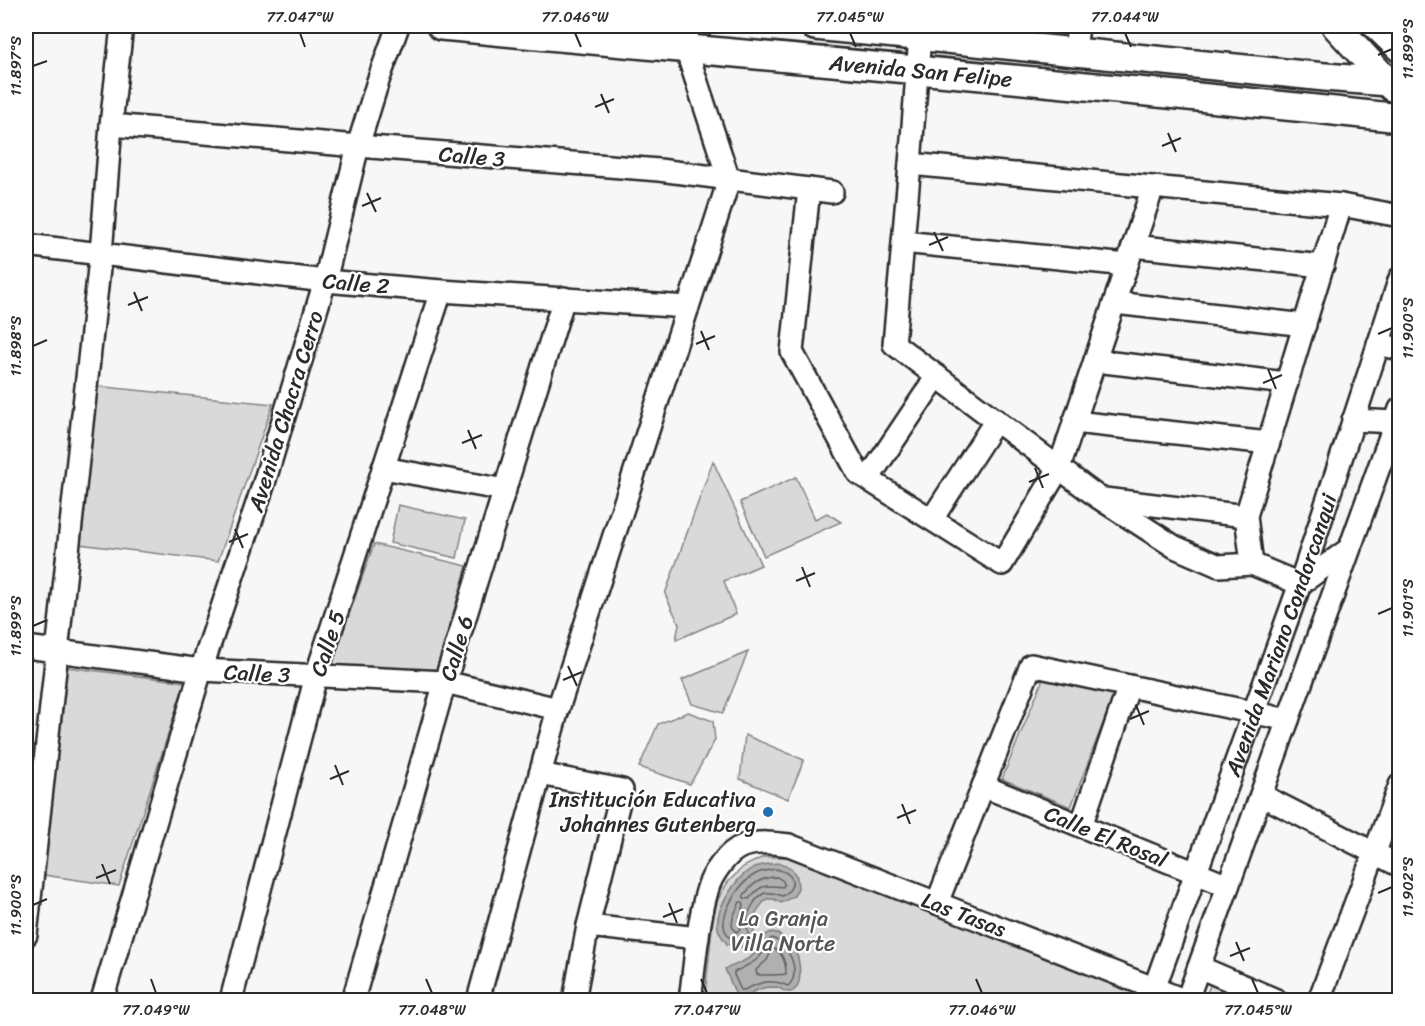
<svg xmlns="http://www.w3.org/2000/svg" width="1425" height="1026" viewBox="0 0 1425 1026" font-family="Sriracha,sans-serif">
	<rect width="100%" height="100%" fill="#f7f7f7"/>
	<filter id="ink" filterUnits="userSpaceOnUse"><feTurbulence type="fractalNoise" baseFrequency=".0167" numOctaves="2"/><feDisplacementMap in="SourceGraphic" scale="12" xChannelSelector="R" yChannelSelector="G"/><feConvolveMatrix kernelMatrix="1 2 1 2 8 2 1 2 1" color-interpolation-filters="sRGB"/></filter>
	<g filter="url(#ink)">
		<!-- green -->
		<path fill="#d9d9d9" stroke="#828282" stroke-width="1.5" d="M95,386L273,404L218,561L79,544Z
			M713,461L761,565L724,581L736,614L676,640L679,624L665,594Z
			M796,477L815,519L827,513L841,522L764,556L740,502Z
			M398,505L465,520L457,558L390,543Z
			M374,544L467,566L436,671L331,665Z
			M748,652L723,713L692,704L682,680Z
			M66,667L185,682L119,886L44,875Z
			M1043,679L1115,692L1071,807L1002,779Z
			M688,712L713,721L715,740L690,784L639,767L658,724Z
			M745,735L804,760L788,799L740,779Z
			M763,857H787L1152,1000H708L705,996L713,918L718,899L728,882L743,867Z
			M1211,983L1250,1000H1204Z"/>
		<!-- water -->
		<path fill="#b0b0b0" stroke="#7b7b7b" stroke-width="1.5" d="M778,863L791,868L797,877L798,888L794,896L781,903L774,899H766C761,906 754,912 753,921C752,931 757,935 752,945L743,947L727,944C724,940 719,934 718,928C714,910 736,878 751,869C760,864 768,864 778,863Z
			M773,932C785,936 794,946 798,958C800,967 803,989 790,992C785,993 782,989 777,987C773,987 767,987 763,988C755,990 746,996 738,1000L725,969C735,965 748,961 755,953C763,944 760,934 773,932Z"/>
		<g fill="none" stroke-linecap="round" stroke-linejoin="round">
			<!-- shore -->
			<path stroke="#606060" stroke-width="1.5" d="M777,869C779,870 786,872 788,874C797,882 790,892 782,896C777,894 768,891 763,894C755,898 748,912 747,920C746,927 749,933 748,939L742,941L731,939C728,935 724,931 724,926C722,910 741,882 754,875C762,870 769,870 777,869Z
				M777,877L783,881L784,885L783,887C765,885 761,884 749,899L744,898V895C753,883 762,877 777,877Z
				M740,902H743L744,905L740,917V930L736,932L732,926L733,917Z
				M772,938C788,943 803,973 788,986C770,978 761,982 744,990H741L734,975V972C751,963 761,962 768,941Z
				M775,949C783,954 786,964 786,974C782,975 763,975 757,975L756,970L767,960L772,950Z"/>
			<defs>
				<g id="minor">
					<path d="M920,36L910,164L894,344L1099,498L1175,547L1219,566L1252,564"/>
					<path d="M1075,51L1078,26"/>
					<path d="M111,125L358,146L659,170L832,192"/>
					<path d="M910,164L1341,205L1400,216"/>
					<path d="M809,189L792,352L858,473L1002,564L1059,468L1153,187"/>
					<path d="M1341,205L1246,516L1252,564L1300,584L1349,549"/>
					<path d="M903,242L1127,265"/>
					<path d="M26,245L325,281L441,291L688,307"/>
					<path d="M1133,246L1323,266"/>
					<path d="M1115,303L1305,325"/>
					<path d="M1378,344L1400,349"/>
					<path d="M1095,361L1287,383"/>
					<path d="M1353,420L1395,422"/>
					<path d="M1074,422L1269,443"/>
					<path d="M383,468L505,490"/>
					<path d="M868,479L937,376"/>
					<path d="M1104,499L1246,516"/>
					<path d="M932,519L996,420"/>
					<path d="M26,647L201,670L445,682L558,709"/>
					<path d="M540,774L622,790L588,926L574,1000"/>
					<path d="M983,786L1228,886"/>
					<path d="M1261,795L1400,866"/>
					<path d="M1081,826L1129,686"/>
					<path d="M937,903L1031,665L1288,720"/>
					<path d="M588,926L698,938"/>
					<path d="M26,935L102,241L111,125L122,26"/>
					<path d="M1199,967L1276,1000"/>
					<path id="s1" d="M1154,989L1300,584L1400,278"/>
					<path d="M102,1000L201,670L264,483L325,281L358,146L378,81L398,26"/>
					<path d="M231,1000L316,676L441,291"/>
					<path d="M353,1000L445,682L564,298"/>
					<path d="M478,1000L558,709L729,180L686,49L688,26"/>
					<path d="M690,1000C695,964 697,926 707,891C711,875 728,851 743,846C759,841 774,843 789,845L1184,1000"/>
					<path d="M1187,1000L1400,409"/>
					<path d="M1319,1000L1400,785"/>
				</g>
				<g id="major">
					<path id="s2" d="M441,26C760,56 1080,83 1400,118"/>
					<path d="M815,26L1325,77L1400,83"/>
					<path d="M1336,26L1392,87"/>
					<path d="M1377,26L1400,48"/>
				</g>
			</defs>
			<!-- minor casing -->
			<use href="#minor" stroke="#2b2b2b" stroke-width="26"/>
			<!-- major casing -->
			<use href="#major" stroke="#2b2b2b" stroke-width="32"/>
			<!-- minor -->
			<use href="#minor" stroke="#fff" stroke-width="21"/>
			<!-- major -->
			<use href="#major" stroke="#fff" stroke-width="27"/>
		</g>
	</g>
	<!-- ticks -->
	<path fill="none" stroke="#2b2b2b" stroke-width="2" d="M300,33L305,47M575,33L581,47M850,33L856,47M1125,33L1131,47M1378,55L1392,49M33,66L47,61M601,94L609,113M595,107L614,99M1168,133L1176,152M1162,146L1181,138M367,193L376,212M362,206L381,198M934,232L943,251M929,245L948,237M134,292L142,311M128,305L148,297M701,331L709,350M1378,334L1392,328M696,344L715,336M33,346L47,340M1268,369L1276,389M1263,383L1282,375M468,430L476,449M462,443L482,435M1035,468L1043,488M1029,482L1049,474M235,529L243,548M229,542L248,534M802,567L810,587M796,581L815,573M1378,614L1392,608M33,626L47,620M568,666L577,686M563,680L582,672M1136,705L1144,725M1130,719L1149,711M335,765L343,785M330,779L349,771M902,804L910,824M897,818L916,810M102,864L110,884M96,878L116,870M1378,893L1392,887M669,903L677,923M33,905L47,899M663,917L683,909M1236,942L1244,961M1230,956L1250,948M151,979L156,993M426,979L432,993M701,979L707,993M976,979L982,993M1252,979L1258,993"/>
	<!-- markers -->
	<circle fill="#1f6fb2" stroke="#fff" stroke-width="2" cx="768" cy="812" r="6"/>
	<g text-anchor="middle" stroke-width="4.5" stroke-linejoin="round" paint-order="stroke">
		<!-- street labels -->
		<g font-size="22" fill="#2b2b2b" stroke="#fff">
			<text dy="8" stroke="none"><textPath href="#s2" startOffset="482">Avenida San Felipe</textPath></text>
			<text transform="translate(472 156) rotate(5)" y="8">Calle 3</text>
			<text transform="translate(356 283) rotate(5)" y="8">Calle 2</text>
			<text transform="translate(285 411) rotate(-73)" y="8">Avenida Chacra Cerro</text>
			<text dy="8" stroke="none"><textPath href="#s1" startOffset="376">Avenida Mariano Condorcanqui</textPath></text>
			<text transform="translate(327 643) rotate(-72)" y="8">Calle 5</text>
			<text transform="translate(456 648) rotate(-73)" y="8">Calle 6</text>
			<text transform="translate(257 673) rotate(3)" y="8">Calle 3</text>
			<text transform="translate(1106 836) rotate(22)" y="8">Calle El Rosal</text>
			<text transform="translate(964 914) rotate(21)" y="8">Las Tasas</text>
		</g>
		<!-- poi labels -->
		<g font-size="22" fill="#2b2b2b" stroke="#fff" text-anchor="end">
			<text x="756" y="807">Institución Educativa<tspan x="756" dy="25">Johannes Gutenberg</tspan></text>
		</g>
		<!-- park labels -->
		<g font-size="22" fill="#565656" stroke="#fff">
			<text x="783" y="926">La Granja<tspan x="783" dy="25">Villa Norte</tspan></text>
		</g>
	</g>
	<!-- margin -->
	<rect width="1425" height="1026" fill="none" stroke="#fff" stroke-width="66"/>
	<rect x="33" y="33" width="1359" height="960" fill="none" stroke="#2b2b2b" stroke-width="2"/>
	<g font-size="15" text-anchor="middle" fill="#2b2b2b">
		<text x="300" y="22">77.047°W</text>
		<text x="575" y="22">77.046°W</text>
		<text x="850" y="22">77.045°W</text>
		<text x="1125" y="22">77.044°W</text>
		<text transform="translate(1408 49) rotate(-90)" y="5">11.899°S</text>
		<text transform="translate(16 66) rotate(-90)" y="5">11.897°S</text>
		<text transform="translate(1408 328) rotate(-90)" y="5">11.900°S</text>
		<text transform="translate(16 346) rotate(-90)" y="5">11.898°S</text>
		<text transform="translate(1408 608) rotate(-90)" y="5">11.901°S</text>
		<text transform="translate(16 626) rotate(-90)" y="5">11.899°S</text>
		<text transform="translate(1408 887) rotate(-90)" y="5">11.902°S</text>
		<text transform="translate(16 905) rotate(-90)" y="5">11.900°S</text>
		<text x="156" y="1015">77.049°W</text>
		<text x="432" y="1015">77.048°W</text>
		<text x="707" y="1015">77.047°W</text>
		<text x="982" y="1015">77.046°W</text>
		<text x="1258" y="1015">77.045°W</text>
	</g>
</svg>
